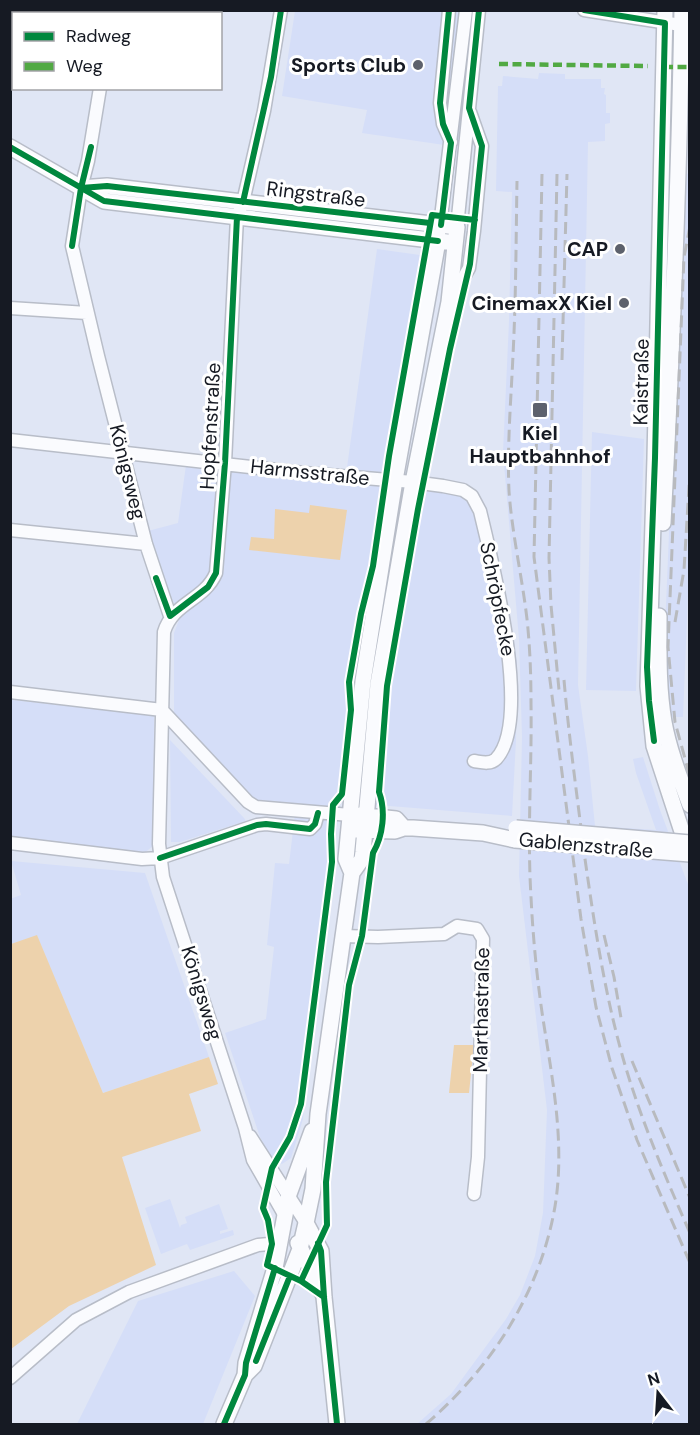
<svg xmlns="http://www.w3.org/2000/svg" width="700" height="1435" viewBox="0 0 700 1435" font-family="'DM Sans',sans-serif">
	<rect width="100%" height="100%" fill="#e0e6f5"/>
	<!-- built -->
	<path fill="#d5def8" d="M10,11L11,10L105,11V14H14L13,66H11Z
		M295,11H473L458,147L362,133L367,110L282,96Z
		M539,73L565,74V79H601V88H605L604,94L606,95V113H610V123L605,124V141L588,142L578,685L588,756L595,826L656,830L636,773L633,759L643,757L660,810L689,887V1424H417L451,1394L506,1319L520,1295L535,1256L543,1213L547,1110L519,876L522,737L519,639L503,452L509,321L512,192L496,191L498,86H502L503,76L538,79Z
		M684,173L690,174L689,569L683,717H669L664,653Z
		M377,249L427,256L423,295L390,486L461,493L471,503L497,560L517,662L516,740L512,816L340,802L303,1119L291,1158L282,1164L273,1160L260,1137L225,1033L266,1019L274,947L267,945L275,863L289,864L296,806L259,804L250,799L174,713V633L181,615L161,580L148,531L178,523L186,465L345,482Z
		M592,432L644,439L636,691L586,690Z
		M11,700L154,714L153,846L143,854L11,837Z
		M170,740L244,818L246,821L180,842H171Z
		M11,861L145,873L209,1057L103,1093L37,936L11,944L10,899L21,895Z
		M170,1199L180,1228L181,1225L187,1223L185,1217L219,1204L228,1229L220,1231V1234L233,1230L234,1235L190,1250L187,1244L161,1254L145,1208Z
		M234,1271L255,1296L203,1424H77L138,1301Z"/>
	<!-- green -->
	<path fill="#edd2ac" d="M310,505L347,510L340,560L249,550L251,537L274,539L275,509L309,513Z
		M37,935L103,1093L209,1057L218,1084L189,1094L201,1131L122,1157L156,1265L69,1306L11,1349V944Z
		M454,1045H474L469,1093H449Z"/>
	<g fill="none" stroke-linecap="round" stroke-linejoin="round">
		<defs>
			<path id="minor" d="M281,10L264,111L243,202L237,217L225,463L216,573C204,601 173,602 164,632L159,844L163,877L245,1128L253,1160L285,1216
				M449,10L440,103L443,124L451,142
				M584,10L681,25
				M113,14L114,10
				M100,88L88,161L81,188L72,246L98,356L146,544L170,616
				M457,227L479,10
				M439,234L466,10
				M451,300L469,268L474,231L482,146L470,112
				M10,308L87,313
				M10,440L304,473L413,482L443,486L463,490L472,496L480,511C492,561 533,720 496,759C490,765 481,762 474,761
				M10,530L146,544
				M10,692L162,710
				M162,710L248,802L256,807L350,815
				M10,843L142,859L160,858L257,825L266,824L310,829L315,824L318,813
				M342,936L378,937L444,934L457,926L477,929L483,939L478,1157L474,1194
				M250,1136L306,1223
				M10,1378L76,1320L129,1292L258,1245L280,1243"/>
			<path id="major" d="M665,10L655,458L648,686L654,746L689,853
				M10,147L104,201L447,242
				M81,188L107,186L457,227L449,302L413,482L378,684L363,852L362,859L352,873
				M663,523C672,352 679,181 682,10
				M659,616C659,651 658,687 664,722C669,750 680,778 690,805
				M356,815L396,819L404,828
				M357,830L395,831L404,828H413L483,833L515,840
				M306,1223L321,1251L324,1297L337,1424
				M298,1243L321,1291
				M245,1375L254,1366L300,1249L306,1223L313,1189L318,1114L352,873L346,859L363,681L395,480L438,241
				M224,1424L245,1375L246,1363L275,1268L289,1194L312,1131"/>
		</defs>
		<!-- minor casing -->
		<use href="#minor" stroke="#b8bdc8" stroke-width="15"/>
		<!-- major casing -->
		<use href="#major" stroke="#b8bdc8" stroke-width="18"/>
		<!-- minor -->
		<use href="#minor" stroke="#fafbfe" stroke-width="12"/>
		<!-- major -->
		<use href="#major" stroke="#fafbfe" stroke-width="15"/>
		<!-- rail -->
		<path stroke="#b8babe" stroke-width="3" stroke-dasharray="12 6" stroke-linecap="butt" d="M542,174L534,557L581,919L596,1007L612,1068L637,1140L690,1263
			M557,174L549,558L551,605L559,690
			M690,226L684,257L668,647L675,722L690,777
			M562,360L567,174
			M675,622L684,570L690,470
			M564,680C569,738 577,795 584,852C594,922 604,991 623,1058C640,1118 665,1176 690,1233
			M604,935L614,977L621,1018
			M632,1061L690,1198
			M426,1424C490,1369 538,1296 554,1212C566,1148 553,1083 543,1019C537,979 533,938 531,897C527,832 532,768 531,703C531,675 530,647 527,619C522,576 512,534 509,491C507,446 511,400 513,355C516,297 516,239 517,181"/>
		<defs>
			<path id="major-bridge" d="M516,828L690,843
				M515,840L690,854"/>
		</defs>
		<!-- major-bridge casing -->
		<use href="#major-bridge" stroke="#b8bdc8" stroke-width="18" stroke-linecap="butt"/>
		<!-- major-bridge -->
		<use href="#major-bridge" stroke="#fafbfe" stroke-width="15"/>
		<!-- quiet -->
		<path stroke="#51a943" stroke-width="4.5" stroke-dasharray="9 4.5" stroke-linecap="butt" d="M499,64L648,66
			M664,67H690"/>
		<defs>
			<path id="cycleway" d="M584,10L665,23L655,458L647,667L649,701L654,741
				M10,147L104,201L438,241
				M81,188L107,186L430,223
				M243,202L271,77L281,10
				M441,225L451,143L443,124L440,103L449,10
				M72,246L81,188L91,147
				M156,578L170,616L208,587L216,573L225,463L237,217
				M160,858L257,825L266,824L310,829L315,824L318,813
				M318,1243L321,1251L324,1297L337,1424
				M301,1281L327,1225L326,1182L349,985L362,936L373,853C383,836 386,811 379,792L387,686L418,509L450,349L470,264L482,146L469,108L479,10
				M324,1297L301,1281L267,1265L272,1244L268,1220L263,1208L272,1168L290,1137L301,1104L332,862L331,834L333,805L342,794L351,710L349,682L361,614L373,566L389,456L432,215L475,220
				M256,1361L290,1276
				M224,1424L245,1375L246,1363L275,1268"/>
		</defs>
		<!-- cycleway casing -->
		<use href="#cycleway" stroke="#fff" stroke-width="10"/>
		<!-- cycleway -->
		<use href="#cycleway" stroke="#00873e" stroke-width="6"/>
	</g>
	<!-- markers -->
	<g fill="#5d616c" stroke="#fff" stroke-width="2">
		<circle cx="418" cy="65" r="6"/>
		<circle cx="620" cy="249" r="6"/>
		<circle cx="624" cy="303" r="6"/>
		<rect x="532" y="402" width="16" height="16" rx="3"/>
	</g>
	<g text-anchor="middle" stroke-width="6" stroke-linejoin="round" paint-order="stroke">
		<!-- poi labels -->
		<g font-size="20" font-weight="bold" fill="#161a23" stroke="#fff" text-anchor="end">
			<text x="406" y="72">Sports Club</text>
			<text x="608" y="256">CAP</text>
			<text x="612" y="310">CinemaxX Kiel</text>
			<text x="540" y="440" text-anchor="middle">Kiel<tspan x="540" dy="23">Hauptbahnhof</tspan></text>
		</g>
		<!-- street labels -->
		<g font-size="20" fill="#161a23" stroke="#fff">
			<text transform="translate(316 194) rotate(7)" y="7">Ringstraße</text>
			<text transform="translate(641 382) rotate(-89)" y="7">Kaistraße</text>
			<text transform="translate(210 426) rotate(-87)" y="7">Hopfenstraße</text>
			<text transform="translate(128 472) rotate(76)" y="7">Königsweg</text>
			<text transform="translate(310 472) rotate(6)" y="7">Harmsstraße</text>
			<text transform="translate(498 599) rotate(79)" y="7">Schröpfecke</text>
			<text transform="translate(586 845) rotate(5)" y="7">Gablenzstraße</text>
			<text transform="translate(202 993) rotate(73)" y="7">Königsweg</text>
			<text transform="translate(481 1010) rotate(-89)" y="7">Marthastraße</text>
		</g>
	</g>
	<!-- border -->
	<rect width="700" height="1435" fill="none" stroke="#161a23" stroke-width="24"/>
	<!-- legend -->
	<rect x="12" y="12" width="210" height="78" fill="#ffffff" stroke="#a2a3a7" stroke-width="1.5"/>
	<rect x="24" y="32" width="30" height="9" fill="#00873e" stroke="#a2a3a7" stroke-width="1.5"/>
	<text x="66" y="42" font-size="18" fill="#161a23">Radweg</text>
	<rect x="24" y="62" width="30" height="9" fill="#51a943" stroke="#a2a3a7" stroke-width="1.5"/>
	<text x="66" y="72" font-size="18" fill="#161a23">Weg</text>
	<!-- north arrow -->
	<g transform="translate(658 1393) rotate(343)" stroke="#ffffff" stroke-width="4.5" paint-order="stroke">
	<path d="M0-4.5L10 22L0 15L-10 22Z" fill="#161a23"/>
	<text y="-9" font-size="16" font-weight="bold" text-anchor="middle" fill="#161a23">N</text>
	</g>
</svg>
